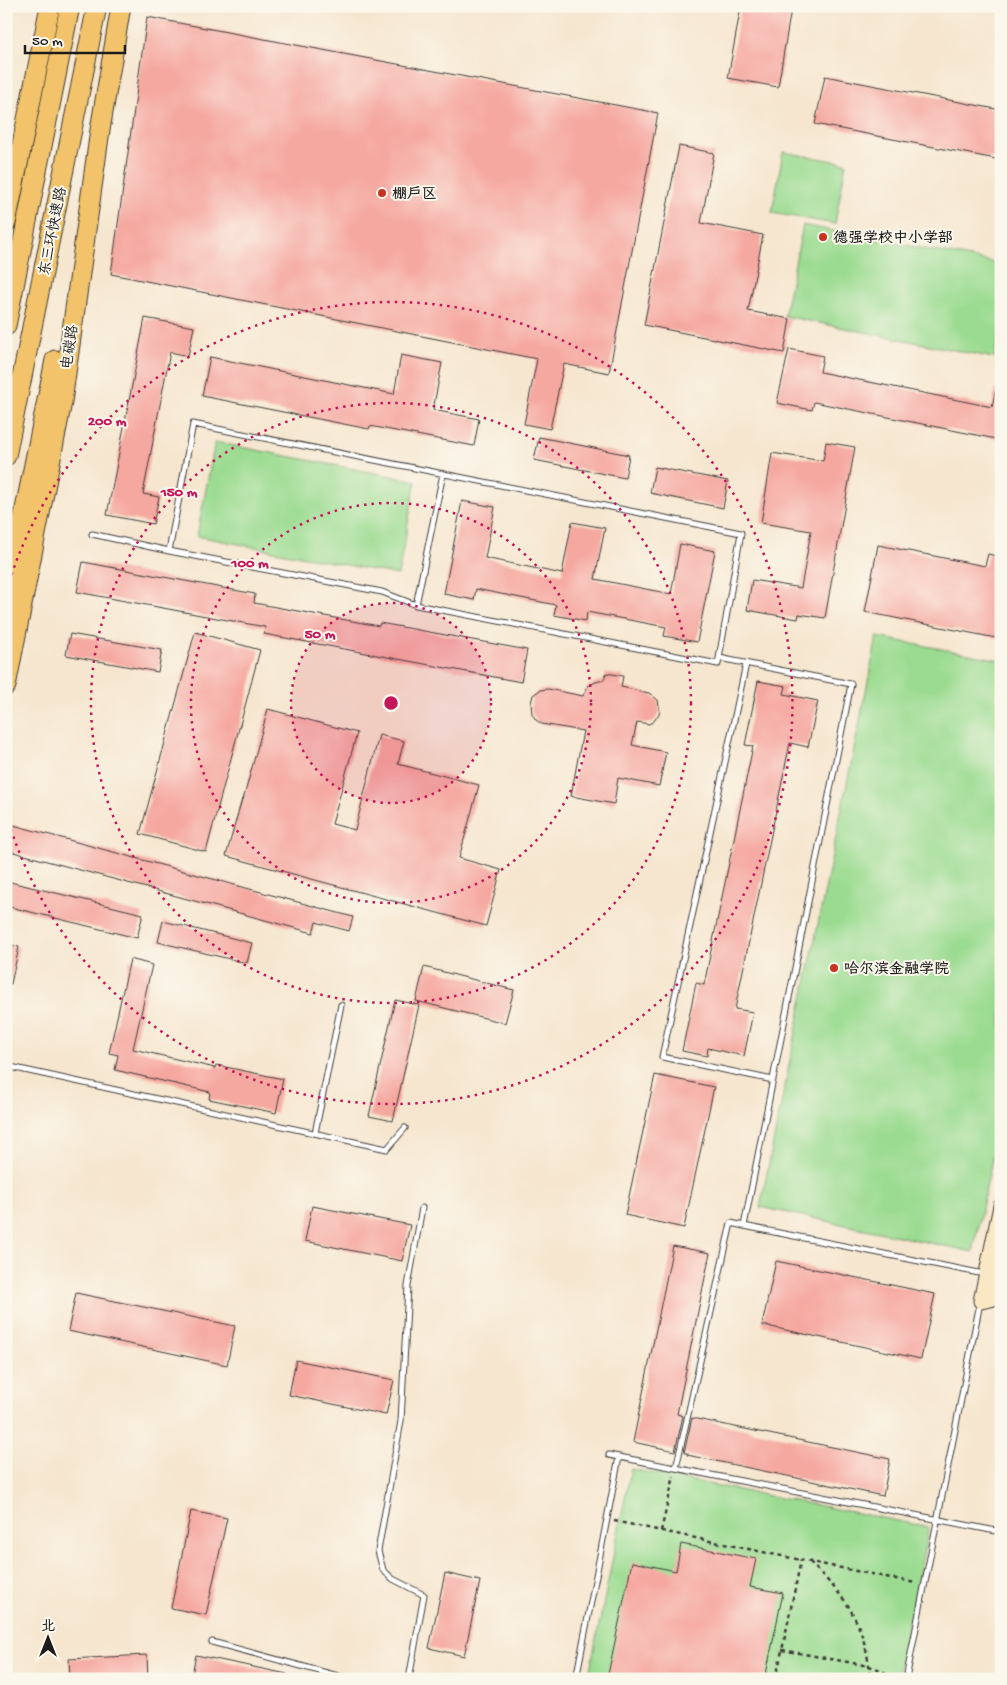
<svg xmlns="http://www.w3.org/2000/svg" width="1007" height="1685" viewBox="0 0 1007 1685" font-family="'Gochi Hand','LXGW WenKai TC',sans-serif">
	<rect width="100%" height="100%" fill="#fbf7ec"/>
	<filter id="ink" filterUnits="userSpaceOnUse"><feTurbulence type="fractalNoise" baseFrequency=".02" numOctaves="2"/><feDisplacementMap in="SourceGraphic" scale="10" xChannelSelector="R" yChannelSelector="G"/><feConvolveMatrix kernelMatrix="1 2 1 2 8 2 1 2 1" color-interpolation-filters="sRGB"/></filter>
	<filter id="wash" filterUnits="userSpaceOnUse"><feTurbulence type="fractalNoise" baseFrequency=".0096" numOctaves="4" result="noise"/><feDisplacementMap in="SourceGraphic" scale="20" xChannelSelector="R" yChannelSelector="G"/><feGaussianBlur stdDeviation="1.12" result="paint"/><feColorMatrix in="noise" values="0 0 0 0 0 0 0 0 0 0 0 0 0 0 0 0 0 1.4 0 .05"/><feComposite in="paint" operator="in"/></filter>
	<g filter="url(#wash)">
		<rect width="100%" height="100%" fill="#f6e6cf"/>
		<!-- green -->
		<path fill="#9bdb91" stroke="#5c7c56" d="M783,152L846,163L835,224L772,213Z
			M803,225L1001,264V324L994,358L784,316Z
			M215,442L416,481L398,575L197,536Z
			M877,637L1001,660V1115L973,1252L760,1207Z
			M631,1469L929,1527L897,1679H588Z"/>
		<g id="blocks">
			<!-- building -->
			<path fill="#f5a8a0" d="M741,6H772L791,9L778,87L728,78Z
				M147,17L658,113L609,373L564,364L550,429L524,424L537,359L111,274Z
				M825,76L1001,110V160L815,124Z
				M679,146L714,153L701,223L763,235L748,311L790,319L784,353L644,325Z
				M145,318L194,327L188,356L170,352L143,494L159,497L153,524L107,515Z
				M789,349L823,356L820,372L992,407L996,388H1001V440L814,402L812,410L777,403Z
				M401,355L442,363L433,410L479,419L474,446L370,426L369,429L202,396L210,357L394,394Z
				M539,437L629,455L625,478L534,460Z
				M826,442L855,447L825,618L799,614L798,619L747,610L752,580L801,588L811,531L761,523L772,453L823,461Z
				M655,467L728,481L723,508L650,493Z
				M462,501L495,507L485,558L562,574L572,522L605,528L595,579L671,594L680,544L715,551L697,642L664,636L666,627L587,612L586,621L554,615L556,605L476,589L474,600L444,594Z
				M878,545L985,566L988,554L1001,557V639L865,612Z
				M83,562L255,594L254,603L379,626L380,623L527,650L521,682L264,634L265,627L77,592Z
				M195,632L260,650L206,852L140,834Z
				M70,634L162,650L158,672L66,655Z
				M606,673L623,676L621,687L649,693L658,700L660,712L654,721L649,724L637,722L632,745L666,752L659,786L618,778L614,804L571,796L583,731L542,724L536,720L532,714L531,703L533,695L540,690L548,689L583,696L588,686L596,682L604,680Z
				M758,681L786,686L784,694L818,701L808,747L790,743L735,1009L753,1012L744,1056L708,1048L707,1056L682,1051L696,983L704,985L753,746L745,745Z
				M268,709L357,733L332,824L355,830L379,735L404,741L398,764L479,785L459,858L501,870L486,926L226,856L242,799L243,800Z
				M6,823L353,917L349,931L316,922L313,933L6,850Z
				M6,881L143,914L137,938L6,906Z
				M163,921L252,943L247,963L158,942Z
				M6,944L19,947L11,984H6Z
				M130,959L152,965L133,1049L215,1068L216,1065L283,1079L276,1113L209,1099L210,1092L115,1070L118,1055L109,1053Z
				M424,967L514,990L505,1023L416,1001Z
				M395,1000L419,1005L393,1121L369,1116Z
				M655,1075L714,1087L684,1228L625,1215Z
				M312,1206L410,1225L402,1261L305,1241Z
				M673,1246L710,1253L677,1414L683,1416L675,1451L633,1442Z
				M776,1261L935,1294L921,1359L762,1325Z
				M76,1293L235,1326L227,1365L68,1331Z
				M296,1360L394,1380L386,1415L289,1395Z
				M692,1418L890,1459L883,1496L687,1455L688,1453H684Z
				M191,1511L227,1518L206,1615L171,1608Z
				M681,1544L756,1559L750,1587L783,1593L765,1679H607L632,1562L676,1571Z
				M445,1573L480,1581L464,1656L429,1648Z
				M147,1655L148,1679H70L69,1659Z
				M196,1655L287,1674L286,1679H191Z"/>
		</g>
	</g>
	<g filter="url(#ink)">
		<use href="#blocks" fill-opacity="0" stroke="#3d3a37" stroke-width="1"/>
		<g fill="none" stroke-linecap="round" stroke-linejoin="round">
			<defs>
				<path id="lane" d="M92,534L169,551L382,592L416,605L718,664L741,533L193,424L169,551
					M416,605L443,474
					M719,658L851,684L744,1226L984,1274
					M746,664L662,1057L773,1080
					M6,1066L387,1149L405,1128
					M315,1133L341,1005
					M609,1455L1001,1532
					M676,1468L731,1223L744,1226
					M212,1642L349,1679
					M409,1679L424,1595L393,1579L383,1570L378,1551L401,1421L408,1286L422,1208
					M576,1679L619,1457
					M906,1679L980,1303"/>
				<path id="secondary" d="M1001,1206L981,1301L991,1299L1001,1252"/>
				<path id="highway" d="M6,223L50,6
					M6,326L70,6
					M6,456L97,6
					M6,604L55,360
					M6,686L62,402L100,130L121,6"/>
			</defs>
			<!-- lane casing -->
			<use href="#lane" stroke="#3d3a37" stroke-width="7"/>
			<!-- secondary casing -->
			<use href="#secondary" stroke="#3d3a37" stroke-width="17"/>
			<!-- highway casing -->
			<use href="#highway" stroke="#3d3a37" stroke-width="21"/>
			<!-- path -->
			<path stroke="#3d3a37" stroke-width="2.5" stroke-dasharray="4 4" stroke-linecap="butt" d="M614,1521L801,1560
				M661,1531L674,1476
				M810,1562C822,1575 842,1594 850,1609C862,1630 869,1654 870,1679
				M782,1650L869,1666L881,1670L894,1679
				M776,1679L801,1560L916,1583"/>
			<!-- lane -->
			<use href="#lane" stroke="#fff" stroke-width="5"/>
			<!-- secondary -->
			<use href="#secondary" stroke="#fae7c3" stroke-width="15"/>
			<!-- highway -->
			<use href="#highway" stroke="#f2c36a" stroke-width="19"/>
		</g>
	</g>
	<!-- distance rings -->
	<circle cx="391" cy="703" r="100" fill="#c2185b" fill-opacity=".12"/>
	<g fill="none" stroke="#c2185b" stroke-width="2.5" stroke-dasharray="2.5 5">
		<circle cx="391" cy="703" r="100"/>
		<circle cx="391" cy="703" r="200"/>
		<circle cx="391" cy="703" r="300"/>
		<path d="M7 589A401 401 0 1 1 7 817"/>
	</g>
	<!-- markers -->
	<g fill="#c8321e" stroke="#fbf7ec" stroke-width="2">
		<circle cx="382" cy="193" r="5"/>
		<circle cx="823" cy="237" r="5"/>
		<circle cx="834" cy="968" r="5"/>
	</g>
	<g text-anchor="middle" stroke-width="4" stroke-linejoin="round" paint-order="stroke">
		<!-- poi labels -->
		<g font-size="15" font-weight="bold" fill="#1c1c1c" stroke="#fbf7ec" text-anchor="start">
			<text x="392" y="198">棚户区</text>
			<text x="833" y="242">德强学校中小学部</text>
			<text x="844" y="973">哈尔滨金融学院</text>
		</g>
		<!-- street labels -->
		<g font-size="15" fill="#1c1c1c" stroke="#fbf7ec">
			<text transform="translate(52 231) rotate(-79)" y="5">东三环快速路</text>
			<text transform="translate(69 347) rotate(-82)" y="5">电碳路</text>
		</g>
	</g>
	<circle cx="391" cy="703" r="8" fill="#c2185b" stroke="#fbf7ec" stroke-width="2.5"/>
	<g font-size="15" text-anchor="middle" font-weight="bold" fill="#c2185b" stroke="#fbf7ec" stroke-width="4" stroke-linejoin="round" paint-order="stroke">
		<text x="107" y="425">200 m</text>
		<text x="179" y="496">150 m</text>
		<text x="250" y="567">100 m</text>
		<text x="320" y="638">50 m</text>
	</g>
	<!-- margin -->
	<rect width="1007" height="1685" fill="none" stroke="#fbf7ec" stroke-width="25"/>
	<!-- north arrow -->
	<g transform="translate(48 1638)" stroke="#fbf7ec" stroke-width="4" paint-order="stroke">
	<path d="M0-4L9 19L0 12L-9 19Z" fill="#1c1c1c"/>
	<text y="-8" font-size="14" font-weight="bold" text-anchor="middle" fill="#1c1c1c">北</text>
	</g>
	<!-- scale -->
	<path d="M25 45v8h100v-8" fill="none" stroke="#1c1c1c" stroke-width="2.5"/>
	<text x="32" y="45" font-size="15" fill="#1c1c1c" stroke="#fbf7ec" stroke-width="4" paint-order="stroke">50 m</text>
</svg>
